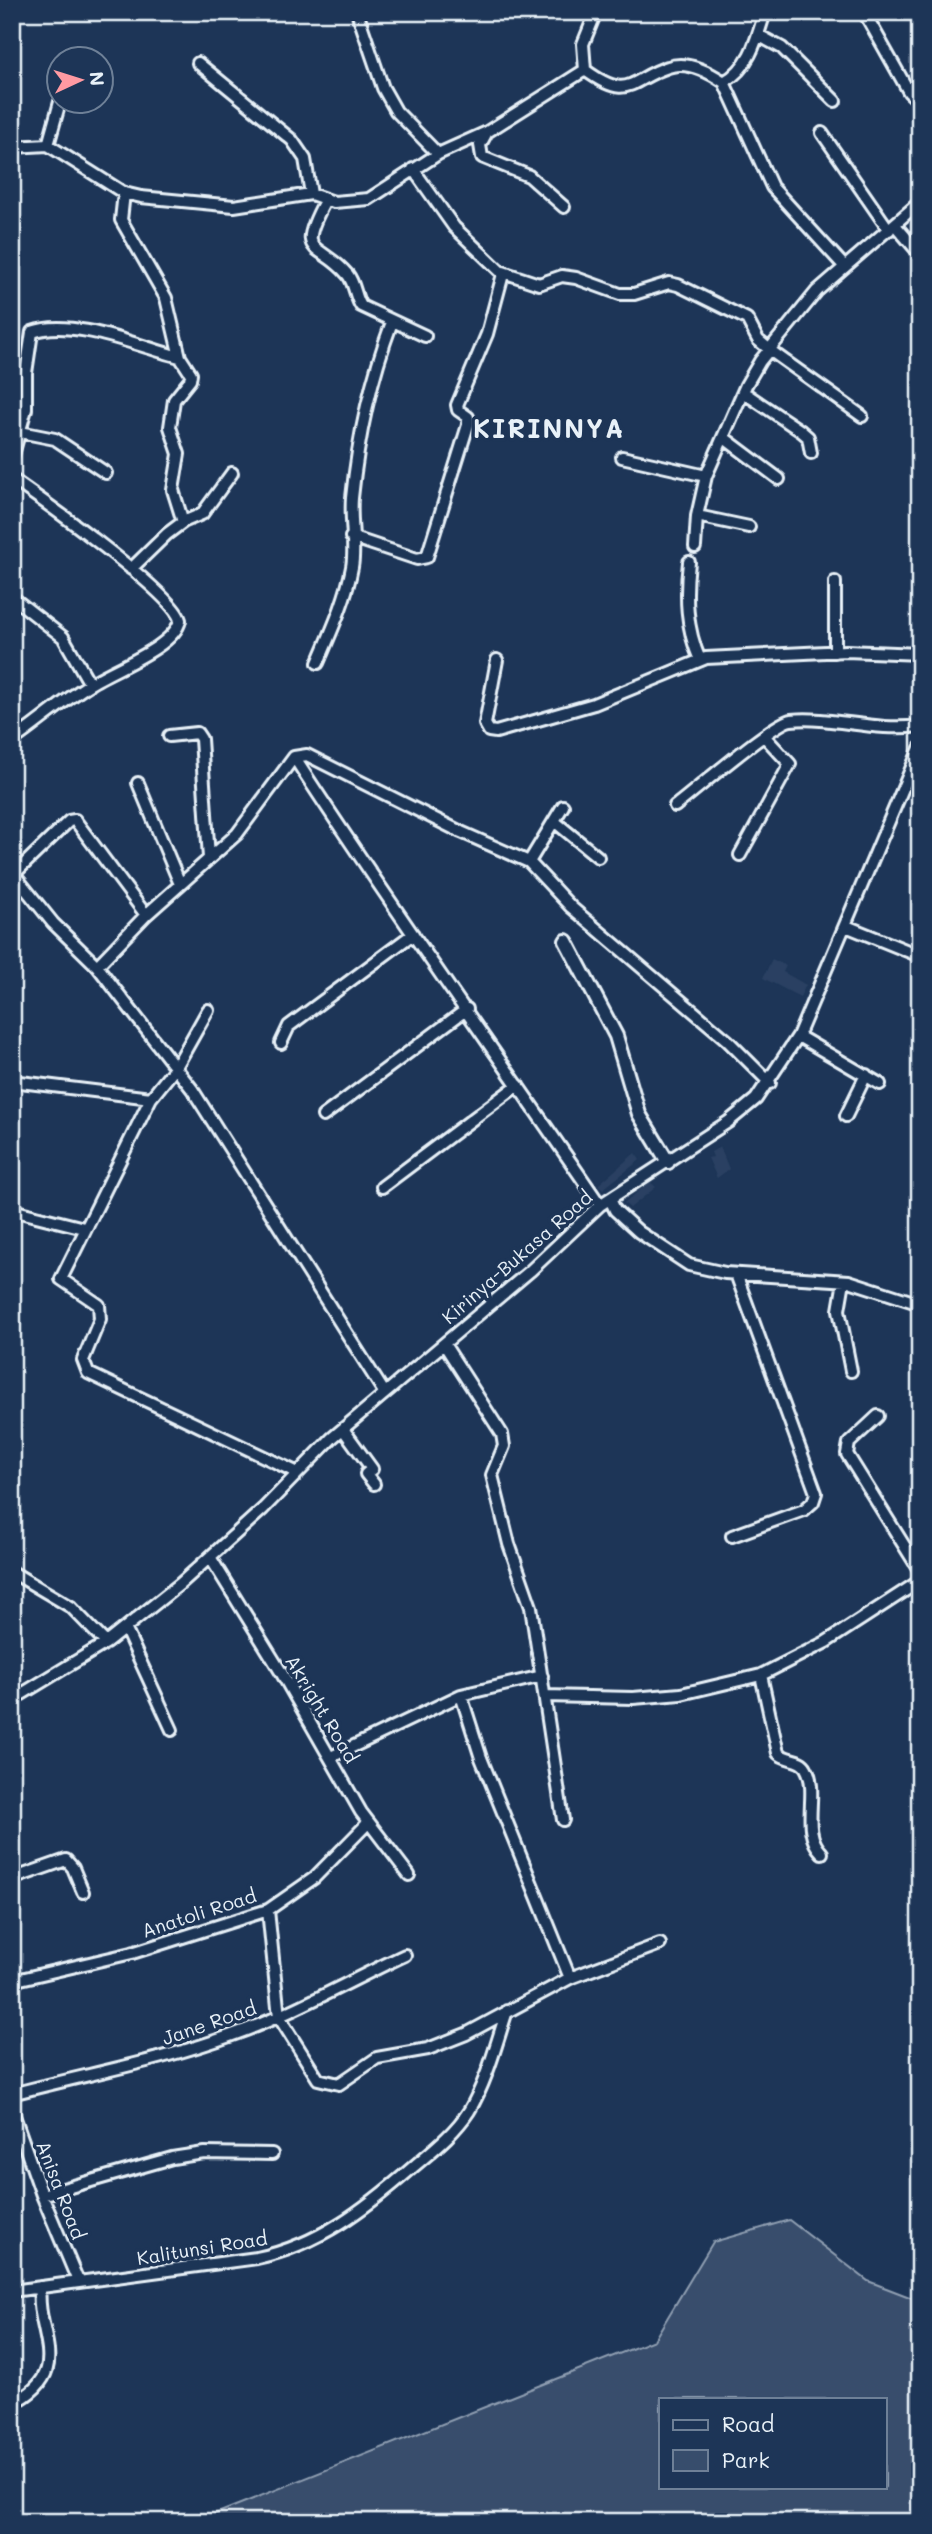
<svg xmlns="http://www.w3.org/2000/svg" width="932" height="2534" viewBox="0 0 932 2534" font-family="Mali,sans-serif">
	<rect width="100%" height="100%" fill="#1d3557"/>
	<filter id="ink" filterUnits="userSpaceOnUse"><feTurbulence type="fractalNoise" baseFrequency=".0143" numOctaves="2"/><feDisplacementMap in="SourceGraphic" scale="14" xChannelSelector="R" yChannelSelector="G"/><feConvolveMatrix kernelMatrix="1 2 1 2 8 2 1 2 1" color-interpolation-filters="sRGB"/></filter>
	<g filter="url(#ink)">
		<!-- built -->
		<path fill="#2a4162" d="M772,959L786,966L783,972L806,985L800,997L763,978Z
			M720,1147L729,1169L717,1178L708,1158L713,1157L711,1152Z
			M635,1153L640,1160L603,1189L598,1185Z
			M650,1182L656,1187L630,1208L624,1203Z"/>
		<!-- green -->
		<path fill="#374d6c" stroke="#909fb2" stroke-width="2" fill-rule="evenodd" d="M789,2220L868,2281L920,2301V2522H195L654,2340L713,2242ZM661,2399H885V2487H661Z"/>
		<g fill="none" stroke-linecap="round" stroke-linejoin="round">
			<defs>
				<path id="minor" d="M357,12L383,88L396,111L438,154
					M596,12L583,44L585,70C630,103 630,79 668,67C687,60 709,72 724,82
					M765,12C757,38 750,68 724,82L772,187L844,266
					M864,12L909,92L920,102
					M758,35L782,48L835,101
					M198,63L292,140L305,159L311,194
					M487,132L480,145L482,157L529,176L564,207
					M822,133L889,230
					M48,145L60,102
					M12,147L48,145L124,193L141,197L234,206L311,194L334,202L369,199L438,154L487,132L585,70
					M124,193L121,220L166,298L180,357L191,374L190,380L174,400L170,427L179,454L173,490L183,522
					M325,201C294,258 319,241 348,275C355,284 355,297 361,306L425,336
					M895,225L920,254
					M503,272L539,284L562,276L576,278L620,294H634L669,283L678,285L747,319L758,340L771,351L862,416
					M743,392L801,431L808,437L811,453
					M20,432L55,439L106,473
					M723,437L779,479
					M622,457L706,476L746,385L760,361L817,291L920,202
					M12,458L26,409V373L32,332C73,317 139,347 180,357
					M706,476L697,516L749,527
					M12,479C42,500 173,593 180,620C175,647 113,669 90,684C63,701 38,723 12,741
					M351,537L417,559L427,557L468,425V417L458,410L457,405L487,334L503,274L454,227L413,169
					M695,547L697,516
					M689,562C685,596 686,628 700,660
					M131,569L167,534L183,522L202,514L232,473
					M835,582V652
					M12,597L63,637L90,684
					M497,660L485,724L489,731L496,732L594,704L706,658L846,651L920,654
					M318,663C331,632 346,600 352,567C356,545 350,521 352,498C358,438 371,378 392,322
					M169,736L197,733L201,739L209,858
					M294,757C392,909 498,1055 600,1205
					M138,783L180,884
					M675,806C695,791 774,722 791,720C833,716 874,732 920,726
					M554,821L598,857
					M740,855L790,764L765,737
					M529,862L563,806
					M12,872L53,923L97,966L192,1089L384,1392
					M14,874L69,821L75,820L146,915
					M846,926L920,956
					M97,966L146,915L237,834L294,757L307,755L461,832L529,862L571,907L727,1040L770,1083
					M208,1010L176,1067L151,1098L61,1279L99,1305L100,1319L83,1360L88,1373L298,1473
					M798,1036L880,1084
					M281,1043L289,1026L413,934
					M12,1081L151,1098
					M323,1116L467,1009
					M846,1116L866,1075
					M382,1187L518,1085
					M610,1199L615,1210L639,1232L689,1265L725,1273L849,1281L920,1304
					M12,1210L84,1228
					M844,1281L839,1310L851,1371
					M444,1344L502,1434L504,1446L492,1475L509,1544L531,1607L563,1820
					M878,1416L849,1443L847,1454L920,1571
					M343,1429L372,1469L366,1474L374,1484
					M732,1536L804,1510L813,1502L816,1493L736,1274
					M210,1557L281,1672L361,1812L409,1875
					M12,1572L71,1607L106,1643
					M125,1628L172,1730
					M761,1675L778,1753C786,1761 801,1758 806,1768C820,1792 799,1830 822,1853
					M461,1695L481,1758L570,1978
					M545,1696L633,1698L681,1694L761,1675L826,1642L920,1581
					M12,1700L106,1643L180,1584L263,1509L332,1438L530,1271L600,1205L728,1122L756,1099L798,1036L920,748
					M331,1757L461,1695L542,1676
					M12,1879L66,1860L73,1868L83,1892
					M268,1910L279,2017L318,2079L339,2084L377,2058L428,2049L466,2034L570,1978L660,1944
					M12,1981L132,1953L268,1910L314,1878L368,1823
					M12,2094C87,2074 162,2061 235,2034C294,2013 349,1981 405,1955
					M12,2110L42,2195L78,2281
					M42,2195L172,2158L204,2153L272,2154
					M12,2291L257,2258C319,2245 366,2208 412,2168C433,2150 454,2134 469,2111C487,2081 496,2044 507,2011
					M12,2404C76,2371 35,2336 40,2287"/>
				<path id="tertiary" d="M566,941L616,1036L639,1114L668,1162"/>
			</defs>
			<!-- minor casing -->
			<use href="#minor" stroke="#e8f1f8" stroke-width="16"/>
			<!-- tertiary casing -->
			<use href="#tertiary" stroke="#e8f1f8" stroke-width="18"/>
			<!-- minor -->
			<use href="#minor" stroke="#1d3557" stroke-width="10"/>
			<!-- tertiary -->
			<use href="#tertiary" stroke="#1d3557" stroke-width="12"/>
		</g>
	</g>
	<g text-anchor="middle" stroke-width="7" stroke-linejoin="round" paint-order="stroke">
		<!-- street labels -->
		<g font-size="19" fill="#e8f1f8" stroke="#1d3557">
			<text transform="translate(517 1257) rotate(-41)" y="7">Kirinya-Bukasa Road</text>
			<text transform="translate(322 1709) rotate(59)" y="7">Akright Road</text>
			<text transform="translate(199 1913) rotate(-18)" y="7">Anatoli Road</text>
			<text transform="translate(209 2023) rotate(-19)" y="7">Jane Road</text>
			<text transform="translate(61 2190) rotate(69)" y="7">Anisa Road</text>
			<text transform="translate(202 2248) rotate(-9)" y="7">Kalitunsi Road</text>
		</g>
		<!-- district labels -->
		<g font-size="26" font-weight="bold" letter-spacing="2" fill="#e8f1f8" stroke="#1d3557">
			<text x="549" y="438">KIRINNYA</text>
		</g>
	</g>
	<!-- margin -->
	<rect width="932" height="2534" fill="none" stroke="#1d3557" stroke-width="42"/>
	<rect x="21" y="21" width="890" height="2492" fill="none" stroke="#e8f1f8" stroke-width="2.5" filter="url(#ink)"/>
	<!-- legend -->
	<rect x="659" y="2398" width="228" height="91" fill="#1d3557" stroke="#6e8097" stroke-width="2"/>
	<rect x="673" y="2420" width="35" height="10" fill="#1d3557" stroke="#6e8097" stroke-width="2"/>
	<text x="722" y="2432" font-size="21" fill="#e8f1f8">Road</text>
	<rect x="673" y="2450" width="35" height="21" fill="#374d6c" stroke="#6e8097" stroke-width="2"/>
	<text x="722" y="2468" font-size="21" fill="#e8f1f8">Park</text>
	<!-- north arrow -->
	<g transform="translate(80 80) rotate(86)"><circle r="33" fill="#1d3557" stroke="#6e8097" stroke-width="2"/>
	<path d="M0-5L12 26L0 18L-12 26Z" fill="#ff9aa2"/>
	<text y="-10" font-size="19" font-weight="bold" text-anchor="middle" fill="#e8f1f8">N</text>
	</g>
</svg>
